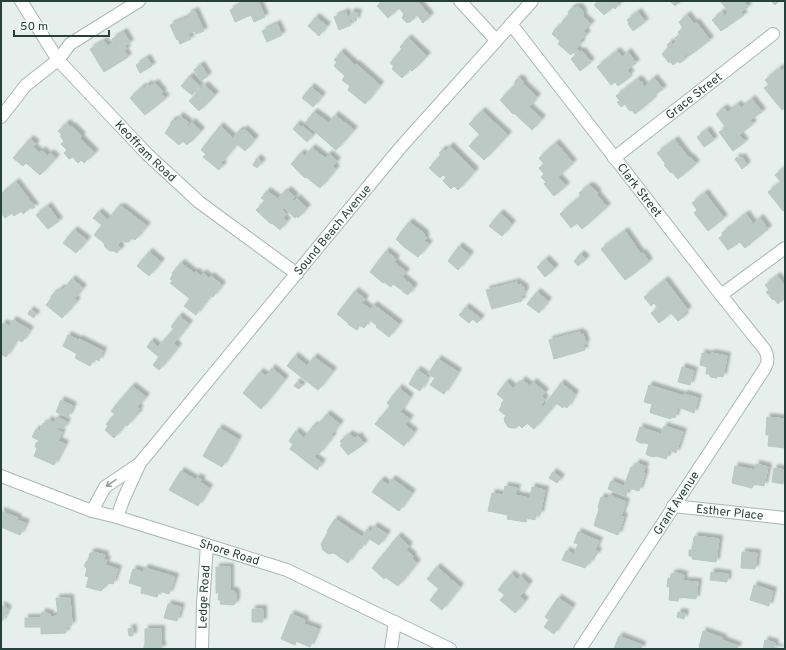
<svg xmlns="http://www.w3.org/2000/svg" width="786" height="650" viewBox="0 0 786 650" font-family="Overpass,sans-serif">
	<defs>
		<filter id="shadow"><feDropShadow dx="3.5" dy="-3.5" stdDeviation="1" flood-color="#0004"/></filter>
	</defs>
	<rect width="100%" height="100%" fill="#e6efeb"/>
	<!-- building -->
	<path fill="#bbcac4" stroke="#b8c9c2" filter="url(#shadow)" d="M239,1H258L265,17L254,22L251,15L235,22L230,10L240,5Z
		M382,1H417L430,16L423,23L417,15L409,23L408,21L407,23L402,18L404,14L399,8L388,18L377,6Z
		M598,1H618L617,2L619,4L615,9L613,7L604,15L594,5Z
		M670,1H681L675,6Z
		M720,1H747L745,3L748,7L741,12L744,15L721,31L712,20L722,12L724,16L729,12Z
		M771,1H779L775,5Z
		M579,7L583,12V17L591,24L584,31L587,34L580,41L582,42L576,49L580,52L582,51L591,62L580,71L571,59L576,55L573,52L571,55L558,44L560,41L552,34L555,29L559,27L564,19L565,20L569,17L568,12L572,8Z
		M195,11L204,31L196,34L195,31L188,34L191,39L180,44L178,39L177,40L170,25L189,17L188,14Z
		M346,12L351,25L339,30L334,17Z
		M351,12L358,13L356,21L349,19Z
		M638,12L645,22L633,31L628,24L629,23L627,20Z
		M687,15L694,24L696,22L710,40L689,56L687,54L683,57L685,59L680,63L678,61L673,65L670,61L669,63L662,54L669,47L667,45L670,42L672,45L677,41L675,38L680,34L678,32L683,28L679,22Z
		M316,17L327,26L319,36L308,26Z
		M277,24L282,35L267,42L262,31Z
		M124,32L130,43L125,46L127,49L124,51L128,57L104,72L90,49L104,41L108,46L114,42L112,39Z
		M407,39H409L427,56L412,71L410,69L402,78L392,69L394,66L390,63L402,49L400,47Z
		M617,51L622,57L628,52L636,63L627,70L631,74L627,76L629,78L618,86L615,82L611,85L597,67Z
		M341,52L355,65L356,64L380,85L365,104L348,90L350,86L342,80L345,76L334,66L337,62L334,60Z
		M147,58L152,66L140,73L136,65Z
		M201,65L208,76L201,81L194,70Z
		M780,68L782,70L785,68V98L783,100L785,102V108L782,110L764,88L769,85L765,80Z
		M190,76L200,86L192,95L181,86Z
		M654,78L663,89L652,97L653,99L645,106L635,114L632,110L630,111L628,109L625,104L621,107L617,102L620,101L616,96L638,79L640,82L641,81L644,87Z
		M517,79H521L523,82V84L537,97L529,107L542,119L532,130L514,113L513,114L500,100L515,85V81Z
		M155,83L163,92L161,94L166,98L145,115L130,98L142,87L144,88L148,84L150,86Z
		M205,85L215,95L199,111L189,101L197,93L196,92Z
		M311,87L322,96L313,107L302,98Z
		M752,99L762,112L750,120L753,124L739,135L745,142L733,151L719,132L726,128L716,114L724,108L728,112L738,104L741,108Z
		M482,111L508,135L484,160L469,146L480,135L469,124Z
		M314,112L329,123L335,115L354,130L336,150L305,123Z
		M180,116L189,123L187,125L188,127L192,122L201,131L187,145L183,141L179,145L165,133L171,124L170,123L173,120L175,121Z
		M67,123L71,127L72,126L82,136L80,138L95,153L84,163L81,160L78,163L73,157L69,159L64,153L67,150L61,144L64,141L60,136L62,135L58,131Z
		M297,124L301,127L302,126L313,135L307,142L293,129Z
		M220,126L233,138L239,131H243L244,129L255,139L245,151L237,144L221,163L223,165L219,170L203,157L206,154L201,150Z
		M707,130L714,140L704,147L697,137Z
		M30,139L36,144L33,147L40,153L42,150L48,156L50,153L56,158L40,175L26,163L23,166L13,158Z
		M675,140L689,158L690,157L696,164L678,179L672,172L671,173L664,165L666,164L662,160V159L657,153Z
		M556,143L573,163L558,177L566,186L554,196L544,184L546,182L541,177L544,174L539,168L544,164L539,158Z
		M450,146L475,171L458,190L454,186L451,189L443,181L446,177L443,175L440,178L429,168L441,155L439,153L443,149L445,151Z
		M312,148L325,158L329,154L337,161L333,166L336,169L320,188L306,177L305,178L291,164L301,153L305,156Z
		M737,157L739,159L742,157L747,165L742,169L735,159Z
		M257,158L262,162L257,168L253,165Z
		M785,167V210L783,211L768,192L781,182L775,175Z
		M16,182L35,207L32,209L31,207L23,214L21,211L14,216L12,213L5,218L1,213V194Z
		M588,186L592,187L597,192V195L607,207L582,229L577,223L571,228L560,214L581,196L579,193Z
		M288,190L295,197L292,200L294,201L297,198L307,208L298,218L297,216L295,218L284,208L282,210L287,214L283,218L287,221L280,230L272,223L271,224L256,210L265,201L261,198L267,191L278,199L284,192L285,193Z
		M705,193L724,218L708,231L694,213L697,210L692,203Z
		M48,206L59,221L48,229L36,215Z
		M122,207L147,226L135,240L132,238L129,242H125L123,240L118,245L121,248L117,253L114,251H110L105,247L104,243L94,235L102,225L93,218L99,212L108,220L117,208Z
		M500,213L512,224L502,236L489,226Z
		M746,214L753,224L760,218L768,229L745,248L740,242L728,250L719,238L723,235L722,233L727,229L728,230L730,229L729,228L738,220Z
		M409,222L425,234L424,235L426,238L424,241L429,244L418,257L404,247L396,239Z
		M74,230L87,240L76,253L63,243Z
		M625,231L641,254L643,253L649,262L625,280L601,249Z
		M459,246L470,255L458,270L448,261Z
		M386,251L396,259L394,262L406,272L402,277L414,287L408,295L403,292V291L393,284L391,287L384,282L383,283L370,272Z
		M149,252L161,262L149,276L137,266Z
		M581,254L586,259L578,266L574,261Z
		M546,259L555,268L545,277L537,267Z
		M181,263L194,273L196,272L201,276L203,273L209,278L211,276L222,285L213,297L211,295L196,315L184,306L190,299L170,283L173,281L170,279L173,274L172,273Z
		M777,276L785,286V298L778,304L774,299L773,300L766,292L769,290L765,285Z
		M72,279L83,288L74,299L77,301L62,318L46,305L51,299V296L54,293H56L61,288L63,290Z
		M665,280L688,310L683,314L685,316L678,321L671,313L659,323L651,313L658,308L654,303L651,306L644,297Z
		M517,282L518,285L521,284V287H524L525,292L523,293L524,295L521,296L522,301L492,309L486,290Z
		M355,291L365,299L362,303L370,309L374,305L399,324L389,337L376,327L377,326L370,320L364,328L360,325L357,330L349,325L348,323L337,314Z
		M537,292L548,301L539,313L527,304Z
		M466,307L481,319L477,323L473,319L469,323L459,315Z
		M30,310L36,314L34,318L28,314Z
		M179,316L189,324L174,343L178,347L159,370L153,365L159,357L147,347L151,341L158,347L174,329L171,327Z
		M13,320L30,330L22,342L17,339L6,357L1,354V327L3,323L9,326Z
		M580,332L581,335L583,334L586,344L583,345L585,350L554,359L549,340Z
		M68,335L78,340L79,339L103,351L99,361L94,358L90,366L75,358L77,354L63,346Z
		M702,353L710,355L711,353L727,356L723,377L717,376V378L710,377V374H706L707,367L700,365Z
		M295,356L307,366L314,357L333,371L318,390L287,366Z
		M438,359L458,372L444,394L430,385L435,378L428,374Z
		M682,367L694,371L690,385L678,382Z
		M272,368L285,379L261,409L243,393L260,372L266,376Z
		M417,370L428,377L420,391L409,384Z
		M522,380L530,386L533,382L545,392L542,396L545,399L541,405L543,407L561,383L575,394L567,408L564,406L563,408L556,403L534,429L527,423L522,428L519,425L516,428H511L508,427L505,422L504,418L506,416L499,410L502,405L501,404L504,400L497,394L506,382L513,388L517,384L519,385Z
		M297,382L302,386L299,389L294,386Z
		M649,385L684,396V394L698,398L694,413L678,407L675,418L671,417V419L651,413L650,412L652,404L644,402Z
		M132,386L146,397L137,407L140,409L137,412L139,413L131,420H132L127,426L126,424L114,438L105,430L108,426L106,424L115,414L111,411Z
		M399,388L410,397L400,412L410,419L405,425L414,432L404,446L375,424L390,406L387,403Z
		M61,400L73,406L68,417L56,412Z
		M327,414L340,424L331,435L333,436L319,454L317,453L314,457L322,463L317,470L290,449L293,444L289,441L296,431L304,438L314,425L316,427Z
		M57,417L67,422L63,429L59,427L57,430L62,432L58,441L65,444L54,465L34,456L37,449L35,446L36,443L40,441L32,437L36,429L40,431L43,423L46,425L48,420L54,423Z
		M767,417L785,419V448L768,446L769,435H766V432Z
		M664,426L683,432L676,453L669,450L666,459L656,456L653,457L647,455L646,454L649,444L645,443H640L636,440L640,427L661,434Z
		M219,428L238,439L222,467L203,456Z
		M350,434L352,437L353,436L355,438L358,436L364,444L348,455L340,445L342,444L340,441Z
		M636,463L645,466L643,473H645L639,491L628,488L626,496L608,489L611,481L624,486L631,467L634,468Z
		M756,464L768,467L764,486L754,484L752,488L732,483L735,466L755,470Z
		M774,468L785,470L783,484L772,482Z
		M181,471L196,480L197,477L202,480L200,482L209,488L198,506L169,490Z
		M553,472L561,478L557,483L549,478Z
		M392,479L412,493L399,511L372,492L381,480L388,485Z
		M505,486L517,488L515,495L530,498L532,487L545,490L540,515L536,514L535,520L527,518L526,522L507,519L508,515L488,511L492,493L503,495Z
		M609,495L626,502L621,516L624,517L618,535L595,526L594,525L599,509L598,507L601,497L608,499Z
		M1,511L18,518L17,520L26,523L20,535L1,527Z
		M335,519L362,537L367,529L371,532L374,526L387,534L379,545L368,538L361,549L359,547L348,563L334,553L328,554L323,550L321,544L328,532L327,531Z
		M578,532L599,541L595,550L598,551L596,556L593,555L590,563H588L585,568L562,560L566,551L574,554L578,544L574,543Z
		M398,536L409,546L406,550L413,556L412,558L417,563L398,586L385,577L384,579L372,568Z
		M695,536L719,539L716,562L692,559V556H689V550H692L694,537Z
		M93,552L105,555L104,559L107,560L105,565L118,569L113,584L110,583L107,585L104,584L103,589L101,591L86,587L89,577L85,576L87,569L84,566L86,562L88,561L90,553Z
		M742,552L757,553L755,569L741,568Z
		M216,567H230V591H234L236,593V602L234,605L220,604L221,600H218L219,593H216Z
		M437,567L460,587L442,610L430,600L439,589L427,579Z
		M145,568L175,577L169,594L159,591L157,597L141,593L142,587L129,583L133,569L143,572Z
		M711,572L728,574L727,582L710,580Z
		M676,573L684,575L683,581L698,582L696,599L679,597L678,601L669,600L670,587H667L668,578L671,579V574Z
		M511,574L518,580L520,576L529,584L520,596L525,601L515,613L500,600L505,595L498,590Z
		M754,585L773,591L769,606L750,600Z
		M56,598H70L72,624L71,626H66V633L41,634V627H25V618H41L42,612L50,614V617L58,616Z
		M558,598L572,607L554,634L544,627L549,620L545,617Z
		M168,604L181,607L177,621L164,618Z
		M1,605L8,609L1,623Z
		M252,609H263V622H252Z
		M678,612L685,613L684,619L677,617Z
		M291,614L305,620L304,624L318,629L310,647L296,641L295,645L281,639Z
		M133,628V636H129L128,629Z
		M145,629H161V645H162V649H144V645H145Z
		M703,631L723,638L722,640L738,646L737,649H705L699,647Z
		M619,636L642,645L641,649H614Z
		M765,640L775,643L774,647L781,649H763Z"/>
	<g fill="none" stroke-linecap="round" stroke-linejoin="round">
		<defs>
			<g id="street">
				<path id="s1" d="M21,1L58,60L147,154L199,202L297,274"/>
				<path d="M460,1L496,40"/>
				<path id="s2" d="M511,24L721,295L765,350C768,356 769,361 765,368L580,649"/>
				<path d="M1,117L26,85L58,60L70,44L139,1"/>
				<path id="s3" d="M614,158L773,34"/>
				<path d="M721,295L785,248"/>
				<path id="s4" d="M1,476L92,511L117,517L287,570L450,649"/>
				<path id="s5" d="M673,506L785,518"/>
				<path d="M92,511L105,487L139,464"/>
				<path id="s6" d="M117,517L124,498L140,463L400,148L532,1"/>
				<path id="s7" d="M202,649L203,604L207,545"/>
				<path d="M391,649L395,622"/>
			</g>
		</defs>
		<!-- street casing -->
		<use href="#street" stroke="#a8b8b2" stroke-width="14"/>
		<!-- street -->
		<use href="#street" stroke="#fff" stroke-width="12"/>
	</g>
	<!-- one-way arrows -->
	<defs><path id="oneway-shaft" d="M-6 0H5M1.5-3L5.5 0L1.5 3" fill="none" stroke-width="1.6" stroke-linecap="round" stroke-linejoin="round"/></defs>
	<use stroke="#92a09c" href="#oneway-shaft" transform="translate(111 483) rotate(145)"/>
	<g text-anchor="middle" stroke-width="3" stroke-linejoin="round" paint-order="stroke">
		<!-- street labels -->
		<g font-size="12" fill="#24423a" stroke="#f7fbf9">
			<text dy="4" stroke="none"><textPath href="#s3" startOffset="101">Grace Street</textPath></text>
			<text dy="4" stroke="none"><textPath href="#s1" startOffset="196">Keoffram Road</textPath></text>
			<text dy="4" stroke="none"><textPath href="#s2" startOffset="210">Clark Street</textPath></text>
			<text dy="4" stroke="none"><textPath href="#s6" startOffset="361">Sound Beach Avenue</textPath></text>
			<text transform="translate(676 503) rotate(-57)" y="4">Grant Avenue</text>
			<text dy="4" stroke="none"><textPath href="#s5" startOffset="57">Esther Place</textPath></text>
			<text dy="4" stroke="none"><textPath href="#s4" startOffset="241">Shore Road</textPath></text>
			<text dy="4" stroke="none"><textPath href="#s7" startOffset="52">Ledge Road</textPath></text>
		</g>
	</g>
	<!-- border -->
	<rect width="786" height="650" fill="none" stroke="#24423a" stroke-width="4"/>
	<!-- scale -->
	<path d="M14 30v6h95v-6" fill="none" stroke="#24423a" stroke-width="2"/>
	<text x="20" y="30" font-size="12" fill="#24423a" stroke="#f7fbf9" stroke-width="3" paint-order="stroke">50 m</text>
</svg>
